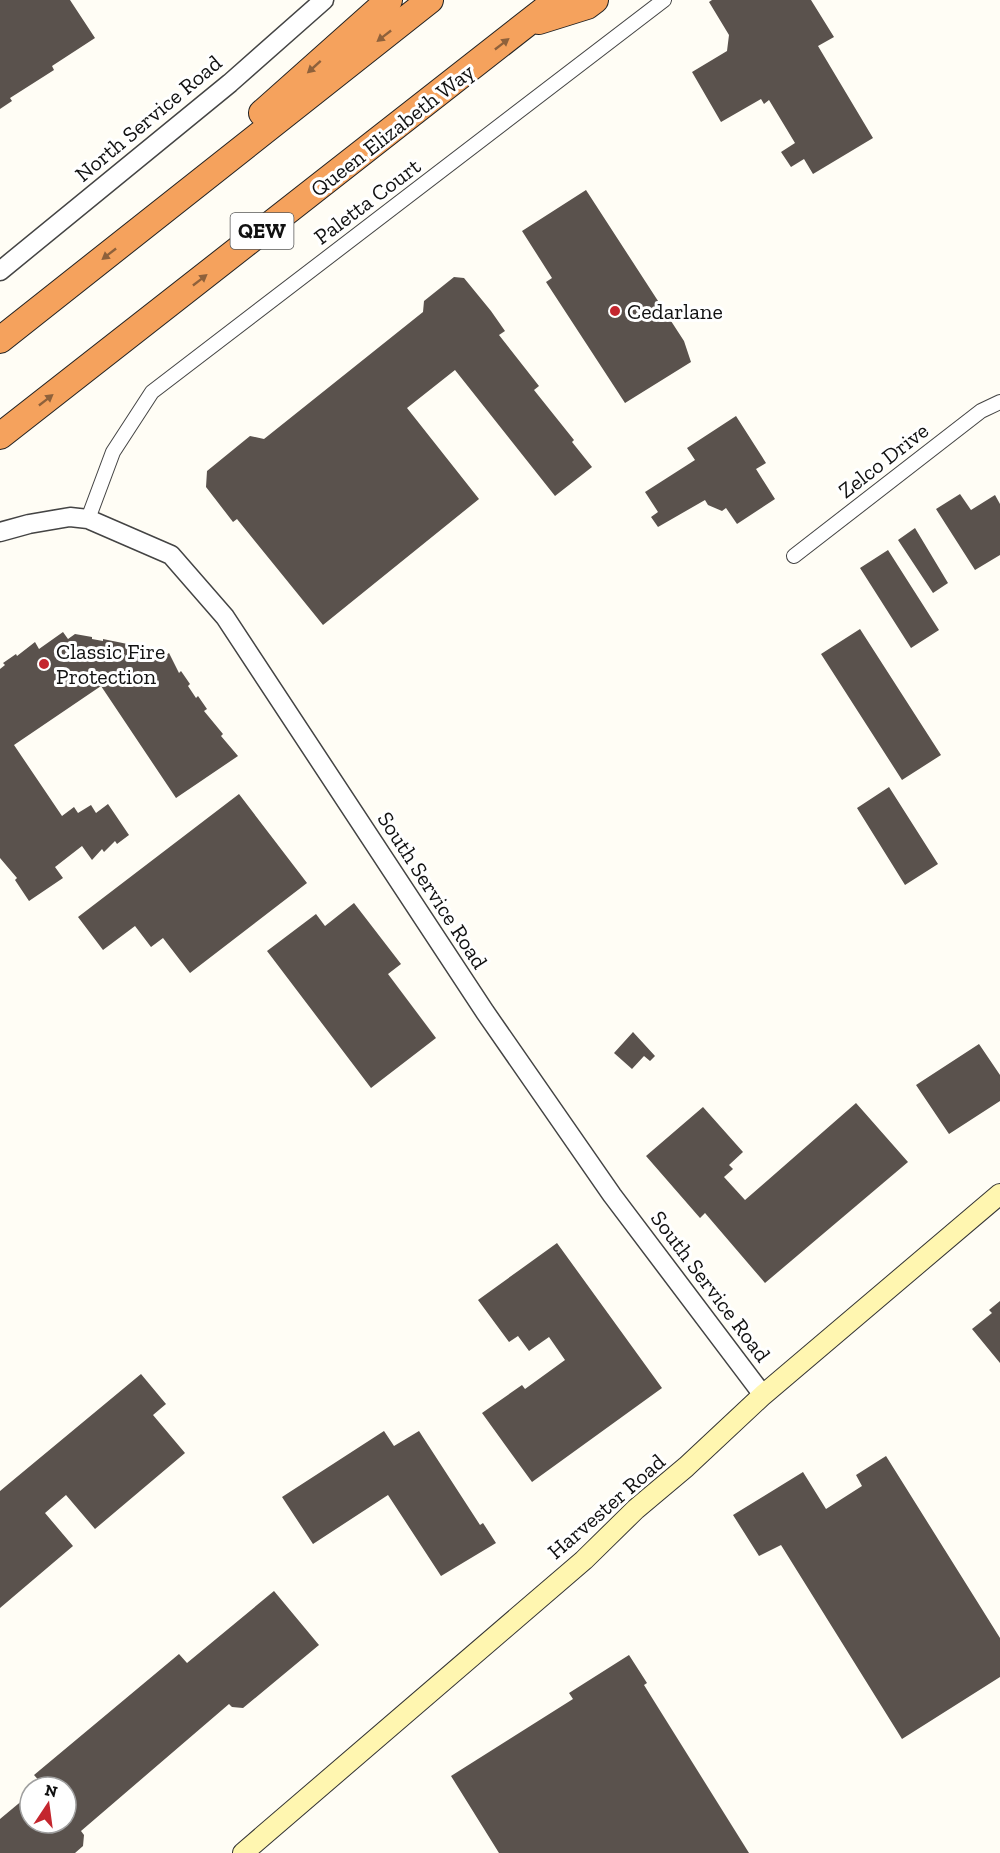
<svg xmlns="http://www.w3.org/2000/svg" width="1000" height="1853" viewBox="0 0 1000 1853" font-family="'Zilla Slab',serif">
	<rect width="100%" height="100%" fill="#fffdf5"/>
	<!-- building -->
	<path fill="#5a524d" d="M0,0H70L95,38L52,66L54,70L10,98L12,101L0,109Z
		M712,0H811L834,37L818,46L873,138L813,174L804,159L791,167L781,152L795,143L769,100L764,104L761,99L721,122L692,72L727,51L729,35L709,2Z
		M586,190L684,341L691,362L625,403L546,282L552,278L522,231Z
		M454,277L464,278L491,311L505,331L499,335L539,386L534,390L574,440L572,442L592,467L555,496L455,370L407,408L479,499L323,625L237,519L233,522L206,487L207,471L250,436L264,439L423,312L424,301Z
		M736,416L766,463L756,469L775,499L737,524L726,508L722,511L708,505L705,500L658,527L651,517L658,512L645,492L695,460L687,448Z
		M960,494L971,510L995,495L1000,504V555L975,570L936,509Z
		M915,528L948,583L933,593L898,540Z
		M888,550L939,630L911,648L860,568Z
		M860,629L941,755L902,780L821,654Z
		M63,632L68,639L75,634L92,637V639L103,641V639L157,650L163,657L169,653L179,673L181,671L190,684L188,686L196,698L198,696L207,709L204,711L223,734L221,736L238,756L176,798L101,686L14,745L62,816L74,807L78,813L91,805L96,813L108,804L129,835L117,844L115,841L104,852L102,849L92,860L82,846L55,867L63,878L29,901L15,880L17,878L0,858V669L5,665L3,663L16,654L17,656L35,642L39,649Z
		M889,787L938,864L905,885L857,808Z
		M239,794L307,883L190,973L163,938L151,947L135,926L103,950L78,917Z
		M354,903L401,964L388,974L436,1038L371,1088L267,951L316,914L325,926Z
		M633,1032L655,1056L650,1061L644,1056L632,1069L614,1053Z
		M979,1044L1000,1075V1101L949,1134L916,1085Z
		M856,1103L908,1162L765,1283L705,1213L700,1218L646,1156L703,1107L743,1152L729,1165L733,1169L724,1177L745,1200Z
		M557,1243L662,1388L532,1482L482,1413L522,1385L525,1389L565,1360L549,1337L529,1351L518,1336L509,1342L478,1300Z
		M1000,1301V1363L972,1329L992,1313L989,1310Z
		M141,1374L166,1404L153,1415L185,1453L95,1529L66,1495L45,1513L73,1546L0,1608V1491Z
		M384,1431L394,1446L419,1431L480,1525L483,1523L496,1543L441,1576L388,1495L313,1544L282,1497Z
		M886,1456L1000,1638V1677L902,1739L781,1545L759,1556L733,1515L803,1472L826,1509L862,1486L856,1475Z
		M274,1591L319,1645L243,1708L232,1707L229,1704L81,1831L84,1835L83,1846L75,1853H0V1819L30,1794V1823H66V1787H38L42,1784L34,1775L179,1654L187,1663Z
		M629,1655L647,1683L644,1685L749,1853H499L451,1776L573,1699L569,1693Z"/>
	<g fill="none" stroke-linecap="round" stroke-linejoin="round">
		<defs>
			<path id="minor" d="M88,519L113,452L152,392L664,0
				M794,556L981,411L1000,402"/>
			<path id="tertiary" d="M0,271L230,83L324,0
				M0,532L29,524L70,517L88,519L171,555L225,617L485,1012L612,1195L763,1395"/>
			<path id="secondary" d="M243,1853L584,1560L636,1509L686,1467L763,1395L1000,1194"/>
			<path id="motorway" d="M539,21L587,6L595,0
				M262,113L389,0
				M0,340L430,0
				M0,436L557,0"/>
		</defs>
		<!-- minor casing -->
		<use href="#minor" stroke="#444" stroke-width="16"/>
		<!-- tertiary casing -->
		<use href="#tertiary" stroke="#444" stroke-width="21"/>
		<!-- secondary casing -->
		<use href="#secondary" stroke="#333" stroke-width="22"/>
		<!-- motorway casing -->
		<use href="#motorway" stroke="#222" stroke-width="28"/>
		<!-- minor -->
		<use href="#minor" stroke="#fff" stroke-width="14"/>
		<!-- tertiary -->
		<use href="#tertiary" stroke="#fff" stroke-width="18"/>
		<!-- secondary -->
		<use href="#secondary" stroke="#fff6b0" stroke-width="20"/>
		<!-- motorway -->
		<use href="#motorway" stroke="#f5a25d" stroke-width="26"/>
	</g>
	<!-- one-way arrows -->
	<defs><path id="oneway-solid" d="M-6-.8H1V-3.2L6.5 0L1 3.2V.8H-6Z" transform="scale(1.5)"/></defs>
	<g fill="#8e613b">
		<use href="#oneway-solid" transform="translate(384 36) rotate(142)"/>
		<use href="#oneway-solid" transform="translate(502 44) rotate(-38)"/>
		<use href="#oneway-solid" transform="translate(314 67) rotate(138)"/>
		<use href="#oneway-solid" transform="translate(109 254) rotate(142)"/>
		<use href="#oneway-solid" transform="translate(200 280) rotate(-38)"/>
		<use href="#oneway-solid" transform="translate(46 400) rotate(-38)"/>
	</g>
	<!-- markers -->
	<g fill="#c4262e" stroke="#fff" stroke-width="2">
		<circle cx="615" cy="311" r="6"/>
		<circle cx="44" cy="664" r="6"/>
	</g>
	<g text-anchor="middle" stroke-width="6" stroke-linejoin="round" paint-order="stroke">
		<!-- shield labels -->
		<rect fill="#fff" stroke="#585858" stroke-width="1.5" x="230.5" y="213" width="63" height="36" rx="4.5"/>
		<g font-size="21" font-weight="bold" fill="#111">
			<text x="262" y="238">QEW</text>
		</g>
		<!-- street labels -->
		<g font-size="22" fill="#111" stroke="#fff">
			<text transform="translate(148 118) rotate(-40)" y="8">North Service Road</text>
			<text transform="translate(392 130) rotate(-38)" y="8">Queen Elizabeth Way</text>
			<text transform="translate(367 201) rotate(-37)" y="8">Paletta Court</text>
			<text transform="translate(883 460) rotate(-38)" y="8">Zelco Drive</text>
			<text transform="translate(433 890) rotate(57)" y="8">South Service Road</text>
			<text transform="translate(711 1286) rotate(53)" y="8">South Service Road</text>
			<text transform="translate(606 1506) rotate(-41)" y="8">Harvester Road</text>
		</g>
		<!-- poi labels -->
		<g font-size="22" fill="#111" stroke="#fff" text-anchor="start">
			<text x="627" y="319">Cedarlane</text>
			<text x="56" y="659">Classic Fire<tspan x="56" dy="25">Protection</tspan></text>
		</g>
	</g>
	<!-- north arrow -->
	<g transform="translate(48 1805) rotate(13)"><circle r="28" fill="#ffffff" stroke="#a0a0a0" stroke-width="1.5"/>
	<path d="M0-4.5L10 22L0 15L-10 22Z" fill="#c4262e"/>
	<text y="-9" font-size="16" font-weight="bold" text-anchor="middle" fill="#111111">N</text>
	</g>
</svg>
